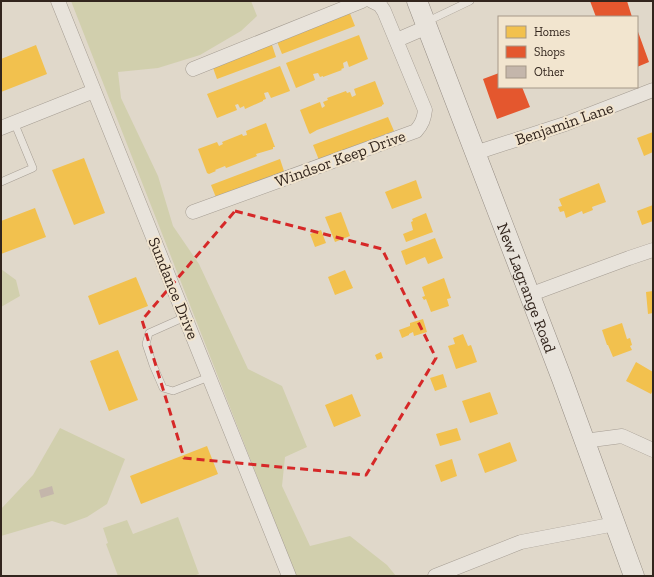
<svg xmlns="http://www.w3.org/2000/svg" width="654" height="577" viewBox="0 0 654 577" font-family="'Zilla Slab',serif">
	<rect width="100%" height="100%" fill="#e0d8ca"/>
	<!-- green -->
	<path fill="#d1cfad" d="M71,1H251L257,16L241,31L200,55L158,68L118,72L121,98L158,176L173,226L199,264L248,369L282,386L307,447L285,457L282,486L310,546L350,536L387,565L396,576H296Z
		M1,269L16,280L20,296L1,307Z
		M60,428L125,459L107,504L87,517L65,525L52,521L1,536V509L33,475Z
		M178,517L199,574L193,576H118L106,544L108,543L103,528L127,520L133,534Z"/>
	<!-- homes -->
	<path fill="#f2c14e" d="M349,11L355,26L282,54L276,39Z
		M359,35L368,59L349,67L347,61L343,63L344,68L341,69L342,70L323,77V76L320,77L318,73L313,74L315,80L296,88L286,63Z
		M271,42L276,57L217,79L212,65Z
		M36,45L47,74L1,92V59Z
		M280,66L290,91L271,98L268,92L264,93L266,99L263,100V101L245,109L244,106L240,108L238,104L235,105L237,110L217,118L207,94Z
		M375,81L384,104L382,105V106L317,130L310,134L309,133L300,110L320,102L322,108L325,106L323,102L328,100L327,98L346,91L347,93L350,92L352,97L356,95L354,89Z
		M388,117L394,131L319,160L313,145Z
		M266,123L275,147H273V149L256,154L257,156L226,168L225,166L215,170L216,171L209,174L207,173L198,149L217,142L219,146L223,144L222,142L242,134L243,136L247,135L246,131Z
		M653,132V152L644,156L637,138Z
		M84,158L105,213L74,225L52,170Z
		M280,159L285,174L217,200L211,185Z
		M416,180L422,198L392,209L385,192Z
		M599,183L606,202L592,207L593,210L583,214L582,211L566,218L564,211L560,212L558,207L562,206L559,199Z
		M653,205V221L642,225L637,211Z
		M35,208L46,237L1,254V221Z
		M341,212L350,236L335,242L325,217Z
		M426,213L433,232L406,242L403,234L413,230L411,222L413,221L412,219Z
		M321,230L326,243L315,247L310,234Z
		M435,238L443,258L428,264L425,257L406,265L401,251Z
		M345,270L353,288L335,295L328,277Z
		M136,277L148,306L99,325L88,296Z
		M444,278L451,298L447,299L449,306L431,312L426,299L424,300L422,297L425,296L422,287Z
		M653,291V313L648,314L646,292Z
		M423,319L427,332L414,336L413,332L409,334V335L402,338L399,330L410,326V323Z
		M622,323L627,339L630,338L632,345L630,346L632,350L613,357L608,345H607L602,330Z
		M463,334L468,346L471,345L477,362L456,369L448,346L455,344L453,338Z
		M118,350L138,400L109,411L90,361Z
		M381,352L383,358L377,360L375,355Z
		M636,362L653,372V390L651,394L626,381Z
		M443,374L447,387L435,391L430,378Z
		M490,392L498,414L470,423L462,401Z
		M352,394L361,416L334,427L325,405Z
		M457,428L461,440L440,446L436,434Z
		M510,442L517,461L485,473L478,454Z
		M207,446L218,474L141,504L130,476Z
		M452,459L457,476L441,482L435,465Z"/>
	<!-- shops -->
	<path fill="#e4572e" d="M590,1H627L632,17H596Z
		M637,29L649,62L637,67Z
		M499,73V87H522L530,107L497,119L483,79Z"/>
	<!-- building -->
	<path fill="#c4b6ab" d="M52,486L54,494L41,498L39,490Z"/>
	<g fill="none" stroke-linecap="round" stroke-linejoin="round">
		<defs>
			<path id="service" d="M426,22L470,1
				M1,182L33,168L14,122
				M185,317L149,333L146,344L153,365L163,388L173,391L209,377"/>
			<path id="minor" d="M58,1L289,576
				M397,40L427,27
				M193,69L362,1
				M1,128L94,91
				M475,153L565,124L653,90
				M193,212L416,131C422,124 424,119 425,110L384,11L380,5L372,1
				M529,295L629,258L653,250
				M584,441L622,436L653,450
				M435,576L521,542L615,524"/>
			<g id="secondary">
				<path id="s1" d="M417,1L562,379L634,576"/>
			</g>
		</defs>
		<!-- service casing -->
		<use href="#service" stroke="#a59d93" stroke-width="8"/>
		<!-- minor casing -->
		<use href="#minor" stroke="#a59d93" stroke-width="15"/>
		<!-- secondary casing -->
		<use href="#secondary" stroke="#958d84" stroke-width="21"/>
		<!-- service -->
		<use href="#service" stroke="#e8e3db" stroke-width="7"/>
		<!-- minor -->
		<use href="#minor" stroke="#e8e3db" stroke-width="14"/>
		<!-- secondary -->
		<use href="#secondary" stroke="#e8e3db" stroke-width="20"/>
	</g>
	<!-- marked area -->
	<path fill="none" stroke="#d62828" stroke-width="3" stroke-dasharray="8 5" stroke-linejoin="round" d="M235,211L382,249L436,358L366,475L184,458L142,320Z"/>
	<g text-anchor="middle" stroke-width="4" stroke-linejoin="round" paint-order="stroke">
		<!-- street labels -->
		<g font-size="16" fill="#32251d" stroke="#f2e5cf">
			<text transform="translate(564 123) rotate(-19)" y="6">Benjamin Lane</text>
			<text transform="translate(340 158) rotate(-20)" y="6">Windsor Keep Drive</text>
			<text transform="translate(174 288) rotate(68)" y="6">Sundance Drive</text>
			<text dy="6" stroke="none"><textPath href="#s1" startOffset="307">New Lagrange Road</textPath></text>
		</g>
	</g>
	<!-- border -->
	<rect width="654" height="577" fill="none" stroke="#32251d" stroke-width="4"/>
	<!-- legend -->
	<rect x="498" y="16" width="140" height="72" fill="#f2e5cf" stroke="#a59888"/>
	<rect x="506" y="26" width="20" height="12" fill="#f2c14e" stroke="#a59888"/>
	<text x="534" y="36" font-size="12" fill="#32251d">Homes</text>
	<rect x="506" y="46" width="20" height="12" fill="#e4572e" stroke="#a59888"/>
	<text x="534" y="56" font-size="12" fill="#32251d">Shops</text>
	<rect x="506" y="66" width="20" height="12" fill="#c4b6ab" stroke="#a59888"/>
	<text x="534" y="76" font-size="12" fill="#32251d">Other</text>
</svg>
